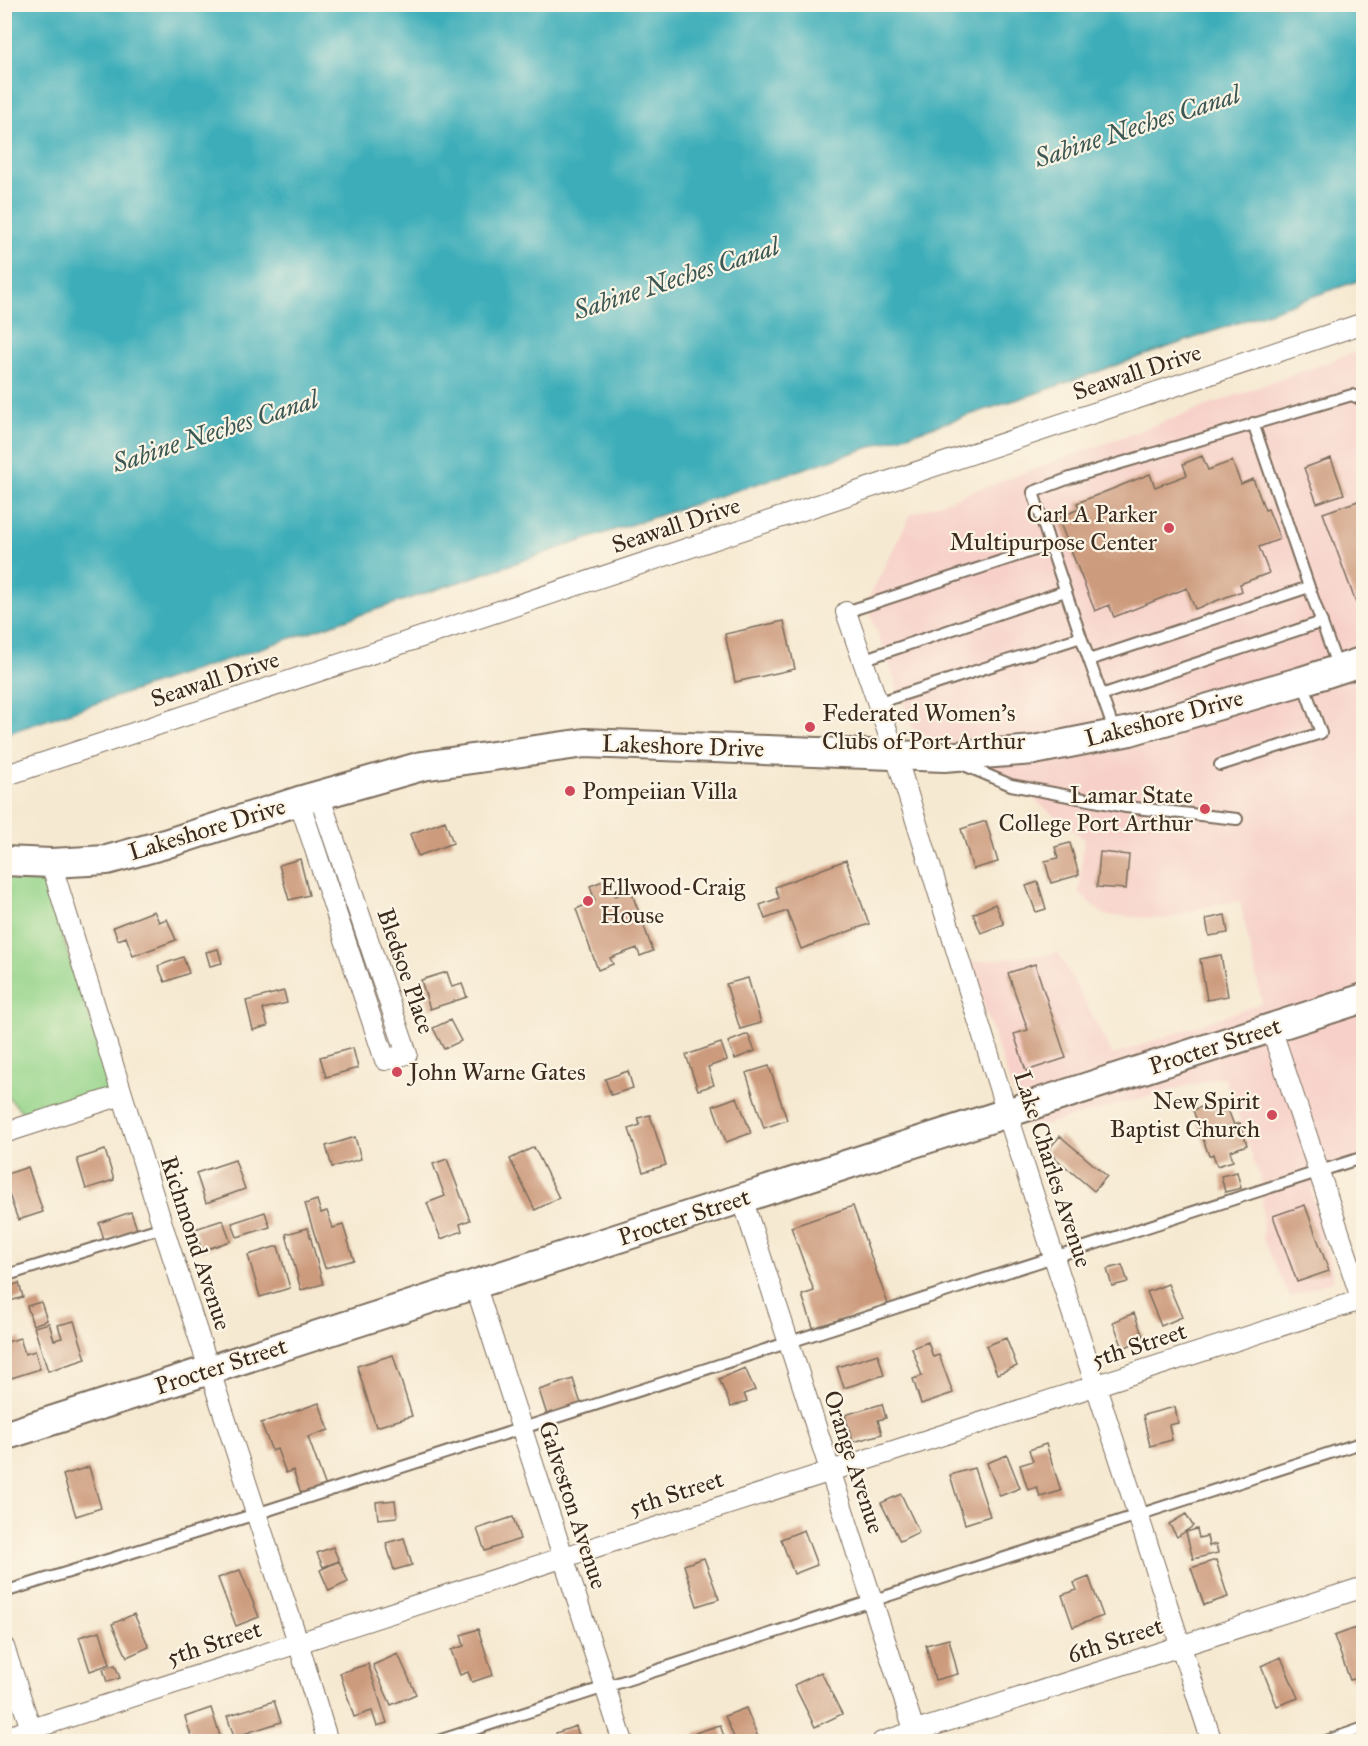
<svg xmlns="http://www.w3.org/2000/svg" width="1368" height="1746" viewBox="0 0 1368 1746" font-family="'IM FELL Great Primer',serif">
	<rect width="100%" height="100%" fill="#fcf5e5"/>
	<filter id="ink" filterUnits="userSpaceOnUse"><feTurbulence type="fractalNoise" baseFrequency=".0167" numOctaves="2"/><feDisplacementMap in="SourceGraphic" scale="12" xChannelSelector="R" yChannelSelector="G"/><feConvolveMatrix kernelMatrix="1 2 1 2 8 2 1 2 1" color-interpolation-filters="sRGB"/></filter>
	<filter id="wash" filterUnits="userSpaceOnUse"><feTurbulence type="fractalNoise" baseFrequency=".008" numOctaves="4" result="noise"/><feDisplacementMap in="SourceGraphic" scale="24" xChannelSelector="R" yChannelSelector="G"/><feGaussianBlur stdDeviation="1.35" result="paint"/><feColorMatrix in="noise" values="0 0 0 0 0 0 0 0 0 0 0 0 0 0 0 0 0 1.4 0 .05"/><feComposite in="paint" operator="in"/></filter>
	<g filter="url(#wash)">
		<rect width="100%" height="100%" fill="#f6e9d1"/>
		<!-- built -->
		<path fill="#f7d1c9" d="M1363,349V1162L1311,1189L1334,1280L1290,1297L1263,1239L1262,1184L1224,1076L1028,1129L1012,1090L969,962L1059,953L1113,1055L1262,1003L1240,902L1220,903L1166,919L1104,915L1079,893L1084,839L1009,780L913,729L866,603L911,514Z"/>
		<!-- green -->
		<path fill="#95d48a" stroke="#687f54" stroke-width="1.5" d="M4,870L36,874L43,878L110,1079L106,1093L31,1121L5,1094Z"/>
		<!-- water -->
		<path fill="#3eaeb9" stroke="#3c6c6c" stroke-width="1.5" d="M18,4L1363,5V279L1034,394L593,537L5,734L4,28Z"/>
		<g id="blocks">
			<!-- building -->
			<path fill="#cc9a7c" d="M1202,456L1208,470L1232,461L1241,484L1253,479L1265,510L1268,509L1280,539L1259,547L1269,573L1240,584L1242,591L1195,609L1187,588L1114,617L1109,605L1095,611L1058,518L1079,509L1077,503L1150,474L1155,487L1187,475L1183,464Z
				M1331,458L1344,494L1317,503L1304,468Z
				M1361,500L1364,506V600L1356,603L1323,513Z
				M784,621L795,669L735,682L725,634Z
				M445,821L453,843L418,856L410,834Z
				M986,821L998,862L973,869L961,829Z
				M1070,843L1079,875L1051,883L1045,861L1058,858L1055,847Z
				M1100,852L1129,855L1126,889L1097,887Z
				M300,859L309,895L289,900L279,865Z
				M846,860L869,924L801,949L787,911L765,919L760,905L779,898L775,887Z
				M608,879L615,896L631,891L653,951L640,956L637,948L610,958L613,964L598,970L576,909L595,901L590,886Z
				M1038,882L1046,909L1036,912L1026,886Z
				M995,904L1004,924L981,933L973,914Z
				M154,911L159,922L167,919L176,940L133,956L126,937L118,940L113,927Z
				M1225,915L1228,933L1209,936L1206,919Z
				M218,949L222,963L210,966L206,952Z
				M1221,955L1228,996L1207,1000L1200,959Z
				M183,957L189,973L165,982L158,966Z
				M1035,964L1066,1058L1026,1071L1014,1034L1028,1030L1008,973Z
				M447,972L452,987L462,984L467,997L430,1009L421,980Z
				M748,978L761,1023L740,1029L726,984Z
				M284,991L287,1003L263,1009L268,1026L253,1030L246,1001Z
				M450,1020L461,1041L444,1049L433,1028Z
				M748,1034L755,1051L735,1059L728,1042Z
				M721,1043L727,1060L708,1067L714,1085L698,1090L686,1055Z
				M353,1048L358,1068L326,1077L320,1057Z
				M769,1066L787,1120L764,1128L746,1073Z
				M628,1071L633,1088L611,1095L605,1079Z
				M737,1097L751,1133L726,1142L713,1106Z
				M1213,1103L1215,1111L1227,1107L1234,1125L1240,1123L1247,1145L1230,1151L1233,1161L1217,1166L1213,1154L1209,1156L1193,1110Z
				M650,1115L666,1165L643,1172L629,1129L640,1125L638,1118Z
				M1060,1136L1107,1176L1094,1191L1047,1151Z
				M355,1137L361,1159L332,1167L326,1146Z
				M534,1147L559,1198L535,1210L510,1159Z
				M105,1150L114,1180L86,1189L77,1159Z
				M447,1159L470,1220L460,1224L462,1231L441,1239L427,1203L445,1196L433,1164Z
				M235,1160L245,1189L206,1203L196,1173Z
				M28,1167L43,1212L18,1220L4,1180V1175Z
				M1237,1172L1241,1188L1225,1192L1221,1176Z
				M317,1200L321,1213L327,1211L333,1228L343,1225L354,1260L325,1268L305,1204Z
				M1305,1205L1329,1271L1297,1282L1273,1216Z
				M853,1206L888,1304L814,1330L802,1295L814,1291L791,1227Z
				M131,1212L137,1229L104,1240L99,1223Z
				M265,1212L270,1227L237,1237L232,1223Z
				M223,1220L230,1241L202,1251L195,1229Z
				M308,1228L323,1284L301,1290L286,1234Z
				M278,1246L290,1288L260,1297L248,1255Z
				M1122,1265L1128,1282L1112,1286L1107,1269Z
				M19,1283L23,1297L4,1303V1288Z
				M1168,1284L1182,1317L1161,1326L1147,1292Z
				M41,1302L47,1320L33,1325L27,1306Z
				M1134,1313L1144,1339L1123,1348L1113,1322Z
				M74,1321L86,1359L48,1371L34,1327L49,1323L54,1340L62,1338L58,1325Z
				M20,1338L25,1354L35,1351L40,1369L8,1379L4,1367V1343Z
				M1006,1338L1017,1366L997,1374L986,1346Z
				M928,1342L933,1357L939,1355L953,1393L921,1404L913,1379L922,1376L912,1348Z
				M878,1354L884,1375L844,1388L837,1367Z
				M393,1355L412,1416L376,1427L357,1366Z
				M745,1368L755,1390L744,1394L747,1401L731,1407L719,1379Z
				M573,1379L581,1404L547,1415L539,1390Z
				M319,1403L329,1430L308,1437L326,1487L302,1496L293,1470L286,1473L277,1449L272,1451L261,1423Z
				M882,1404L886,1418L878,1420L882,1434L853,1442L845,1415Z
				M1175,1407L1178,1423L1169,1425L1172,1440L1150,1446L1143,1415Z
				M1046,1444L1061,1491L1040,1497L1037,1487L1028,1490L1020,1465L1033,1461L1029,1450Z
				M1007,1455L1020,1488L1000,1496L987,1463Z
				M89,1467L101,1508L76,1516L63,1475Z
				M974,1468L990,1516L965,1524L950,1475Z
				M901,1494L919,1532L900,1541L881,1503Z
				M395,1500L397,1517L378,1519L376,1502Z
				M1186,1514L1193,1526L1177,1537L1169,1524Z
				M513,1517L520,1539L485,1551L477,1529Z
				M1197,1529L1199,1538L1207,1536L1209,1546L1216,1544L1218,1553L1193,1559L1186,1532Z
				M804,1530L817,1565L794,1574L781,1539Z
				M404,1538L412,1565L394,1570L386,1543Z
				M333,1547L339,1561L323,1567L317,1553Z
				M704,1558L719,1599L697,1606L684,1565Z
				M1216,1560L1228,1597L1204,1605L1191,1568Z
				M339,1561L348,1582L329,1591L320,1570Z
				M240,1570L259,1617L236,1626L218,1578Z
				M1089,1577L1103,1616L1073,1627L1062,1595L1077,1590L1074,1583Z
				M134,1614L149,1647L127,1657L112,1624Z
				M1356,1628L1364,1650V1676L1350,1680L1334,1636Z
				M478,1629L493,1675L472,1682L468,1672L460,1675L451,1650L464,1646L461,1635Z
				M100,1631L110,1664L90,1671L79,1637Z
				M949,1639L958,1674L935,1680L926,1645Z
				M398,1654L416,1694L391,1705L373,1665Z
				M1281,1657L1298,1698L1277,1706L1261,1666Z
				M368,1664L387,1723L377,1726L372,1711L354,1717L340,1673Z
				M115,1665L120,1678L107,1682L103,1669Z
				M821,1672L842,1714L815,1727L794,1685Z
				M274,1701L281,1722L234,1737L227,1716Z
				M211,1708L222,1742H193L185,1717Z
				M746,1708L760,1742H736L725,1716Z
				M720,1725L726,1742H698L695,1733Z
				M576,1726L581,1742H559L556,1733Z"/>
		</g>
	</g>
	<g filter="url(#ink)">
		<use href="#blocks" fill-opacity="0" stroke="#7c6d5d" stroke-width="1.5"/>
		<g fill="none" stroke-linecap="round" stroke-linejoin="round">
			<defs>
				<path id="lane" d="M1309,587L1338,668
					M846,612L1050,545L1033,492L1070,478L1352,395L1364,401
					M1081,637L1115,733
					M862,660L1065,591
					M1089,660L1309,587L1253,423
					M1101,695L1322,622
					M877,703L1081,637L1050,545
					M959,763L1011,785L1126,807L1237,819
					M1220,765L1321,733L1303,683
					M4,1276L163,1227
					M4,1592L256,1514L1364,1157
					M435,1742L1364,1442
					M1323,1742L1364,1728"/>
				<path id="street" d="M846,612L895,753L1007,1113L1212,1742
					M4,776L1364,323
					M299,801L385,1060L407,1054L319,795
					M51,863L163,1227L298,1642L328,1742
					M1271,1028L1364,1307
					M4,1133L122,1095
					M742,1198L918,1742
					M475,1284L623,1742
					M4,1647L35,1741
					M4,1738L1364,1299
					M882,1742L1364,1587"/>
				<path id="secondary" d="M4,861L51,863L107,860L165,844L299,801L422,766L585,743L944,757L1034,750L1130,731L1302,681L1364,661
					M4,1436L1364,998"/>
			</defs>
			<!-- lane casing -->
			<use href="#lane" stroke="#7c6d5d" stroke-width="14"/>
			<!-- street casing -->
			<use href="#street" stroke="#7c6d5d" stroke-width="22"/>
			<!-- secondary casing -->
			<use href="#secondary" stroke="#7c6d5d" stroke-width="32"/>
			<!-- lane -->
			<use href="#lane" stroke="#fff" stroke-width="10"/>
			<!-- street -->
			<use href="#street" stroke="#fff" stroke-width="20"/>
			<!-- secondary -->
			<use href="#secondary" stroke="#fff" stroke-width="28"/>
		</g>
	</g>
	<!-- markers -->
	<g fill="#d1495b" stroke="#fcf5e5" stroke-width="2">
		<circle cx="1169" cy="528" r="6"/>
		<circle cx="810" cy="727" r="6"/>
		<circle cx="570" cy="791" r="6"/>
		<circle cx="1205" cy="809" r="6"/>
		<circle cx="588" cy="901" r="6"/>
		<circle cx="397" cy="1072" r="6"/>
		<circle cx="1272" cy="1115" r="6"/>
	</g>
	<g text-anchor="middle" stroke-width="4.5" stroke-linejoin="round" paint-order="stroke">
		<!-- street labels -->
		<g font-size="24" fill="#3b2a1e" stroke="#fcf5e5">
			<text transform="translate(1137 372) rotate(-18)" y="8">Seawall Drive</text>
			<text transform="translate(676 525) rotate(-18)" y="8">Seawall Drive</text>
			<text transform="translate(215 679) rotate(-18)" y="8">Seawall Drive</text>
			<text transform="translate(1164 718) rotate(-15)" y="8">Lakeshore Drive</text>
			<text transform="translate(683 746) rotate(2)" y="8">Lakeshore Drive</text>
			<text transform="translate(207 829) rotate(-17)" y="8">Lakeshore Drive</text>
			<text transform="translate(406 971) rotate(71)" y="8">Bledsoe Place</text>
			<text transform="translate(1215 1046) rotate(-18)" y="8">Procter Street</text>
			<text transform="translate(1053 1169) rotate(72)" y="8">Lake Charles Avenue</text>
			<text transform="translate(684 1217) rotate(-18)" y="8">Procter Street</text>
			<text transform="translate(196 1243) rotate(72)" y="8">Richmond Avenue</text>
			<text transform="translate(1139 1345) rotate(-18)" y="8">5th Street</text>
			<text transform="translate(221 1366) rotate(-18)" y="8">Procter Street</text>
			<text transform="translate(854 1462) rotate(72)" y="8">Orange Avenue</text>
			<text transform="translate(676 1493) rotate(-18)" y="8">5th Street</text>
			<text transform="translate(573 1505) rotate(72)" y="8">Galveston Avenue</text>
			<text transform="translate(1115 1640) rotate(-18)" y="8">6th Street</text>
			<text transform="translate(214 1643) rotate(-18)" y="8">5th Street</text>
		</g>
		<!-- poi labels -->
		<g font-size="24" fill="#3b2a1e" stroke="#fcf5e5" text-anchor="start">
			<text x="1157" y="522" text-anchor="end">Carl A Parker<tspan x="1157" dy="28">Multipurpose Center</tspan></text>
			<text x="822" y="721">Federated Women's<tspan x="822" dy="28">Clubs of Port Arthur</tspan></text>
			<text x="582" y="799">Pompeiian Villa</text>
			<text x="1193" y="803" text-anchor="end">Lamar State<tspan x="1193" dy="28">College Port Arthur</tspan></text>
			<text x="600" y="895">Ellwood-Craig<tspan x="600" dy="28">House</tspan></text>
			<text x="409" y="1080">John Warne Gates</text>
			<text x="1260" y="1109" text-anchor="end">New Spirit<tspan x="1260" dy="28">Baptist Church</tspan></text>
		</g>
		<!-- water labels -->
		<g font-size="26" font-style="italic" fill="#3c5854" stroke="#fcf5e5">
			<text transform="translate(1137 126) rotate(-18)" y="9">Sabine Neches Canal</text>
			<text transform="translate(676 278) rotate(-18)" y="9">Sabine Neches Canal</text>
			<text transform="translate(215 431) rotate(-18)" y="9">Sabine Neches Canal</text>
		</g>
	</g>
	<!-- margin -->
	<rect width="1368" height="1746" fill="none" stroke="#fcf5e5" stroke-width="24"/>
</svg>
